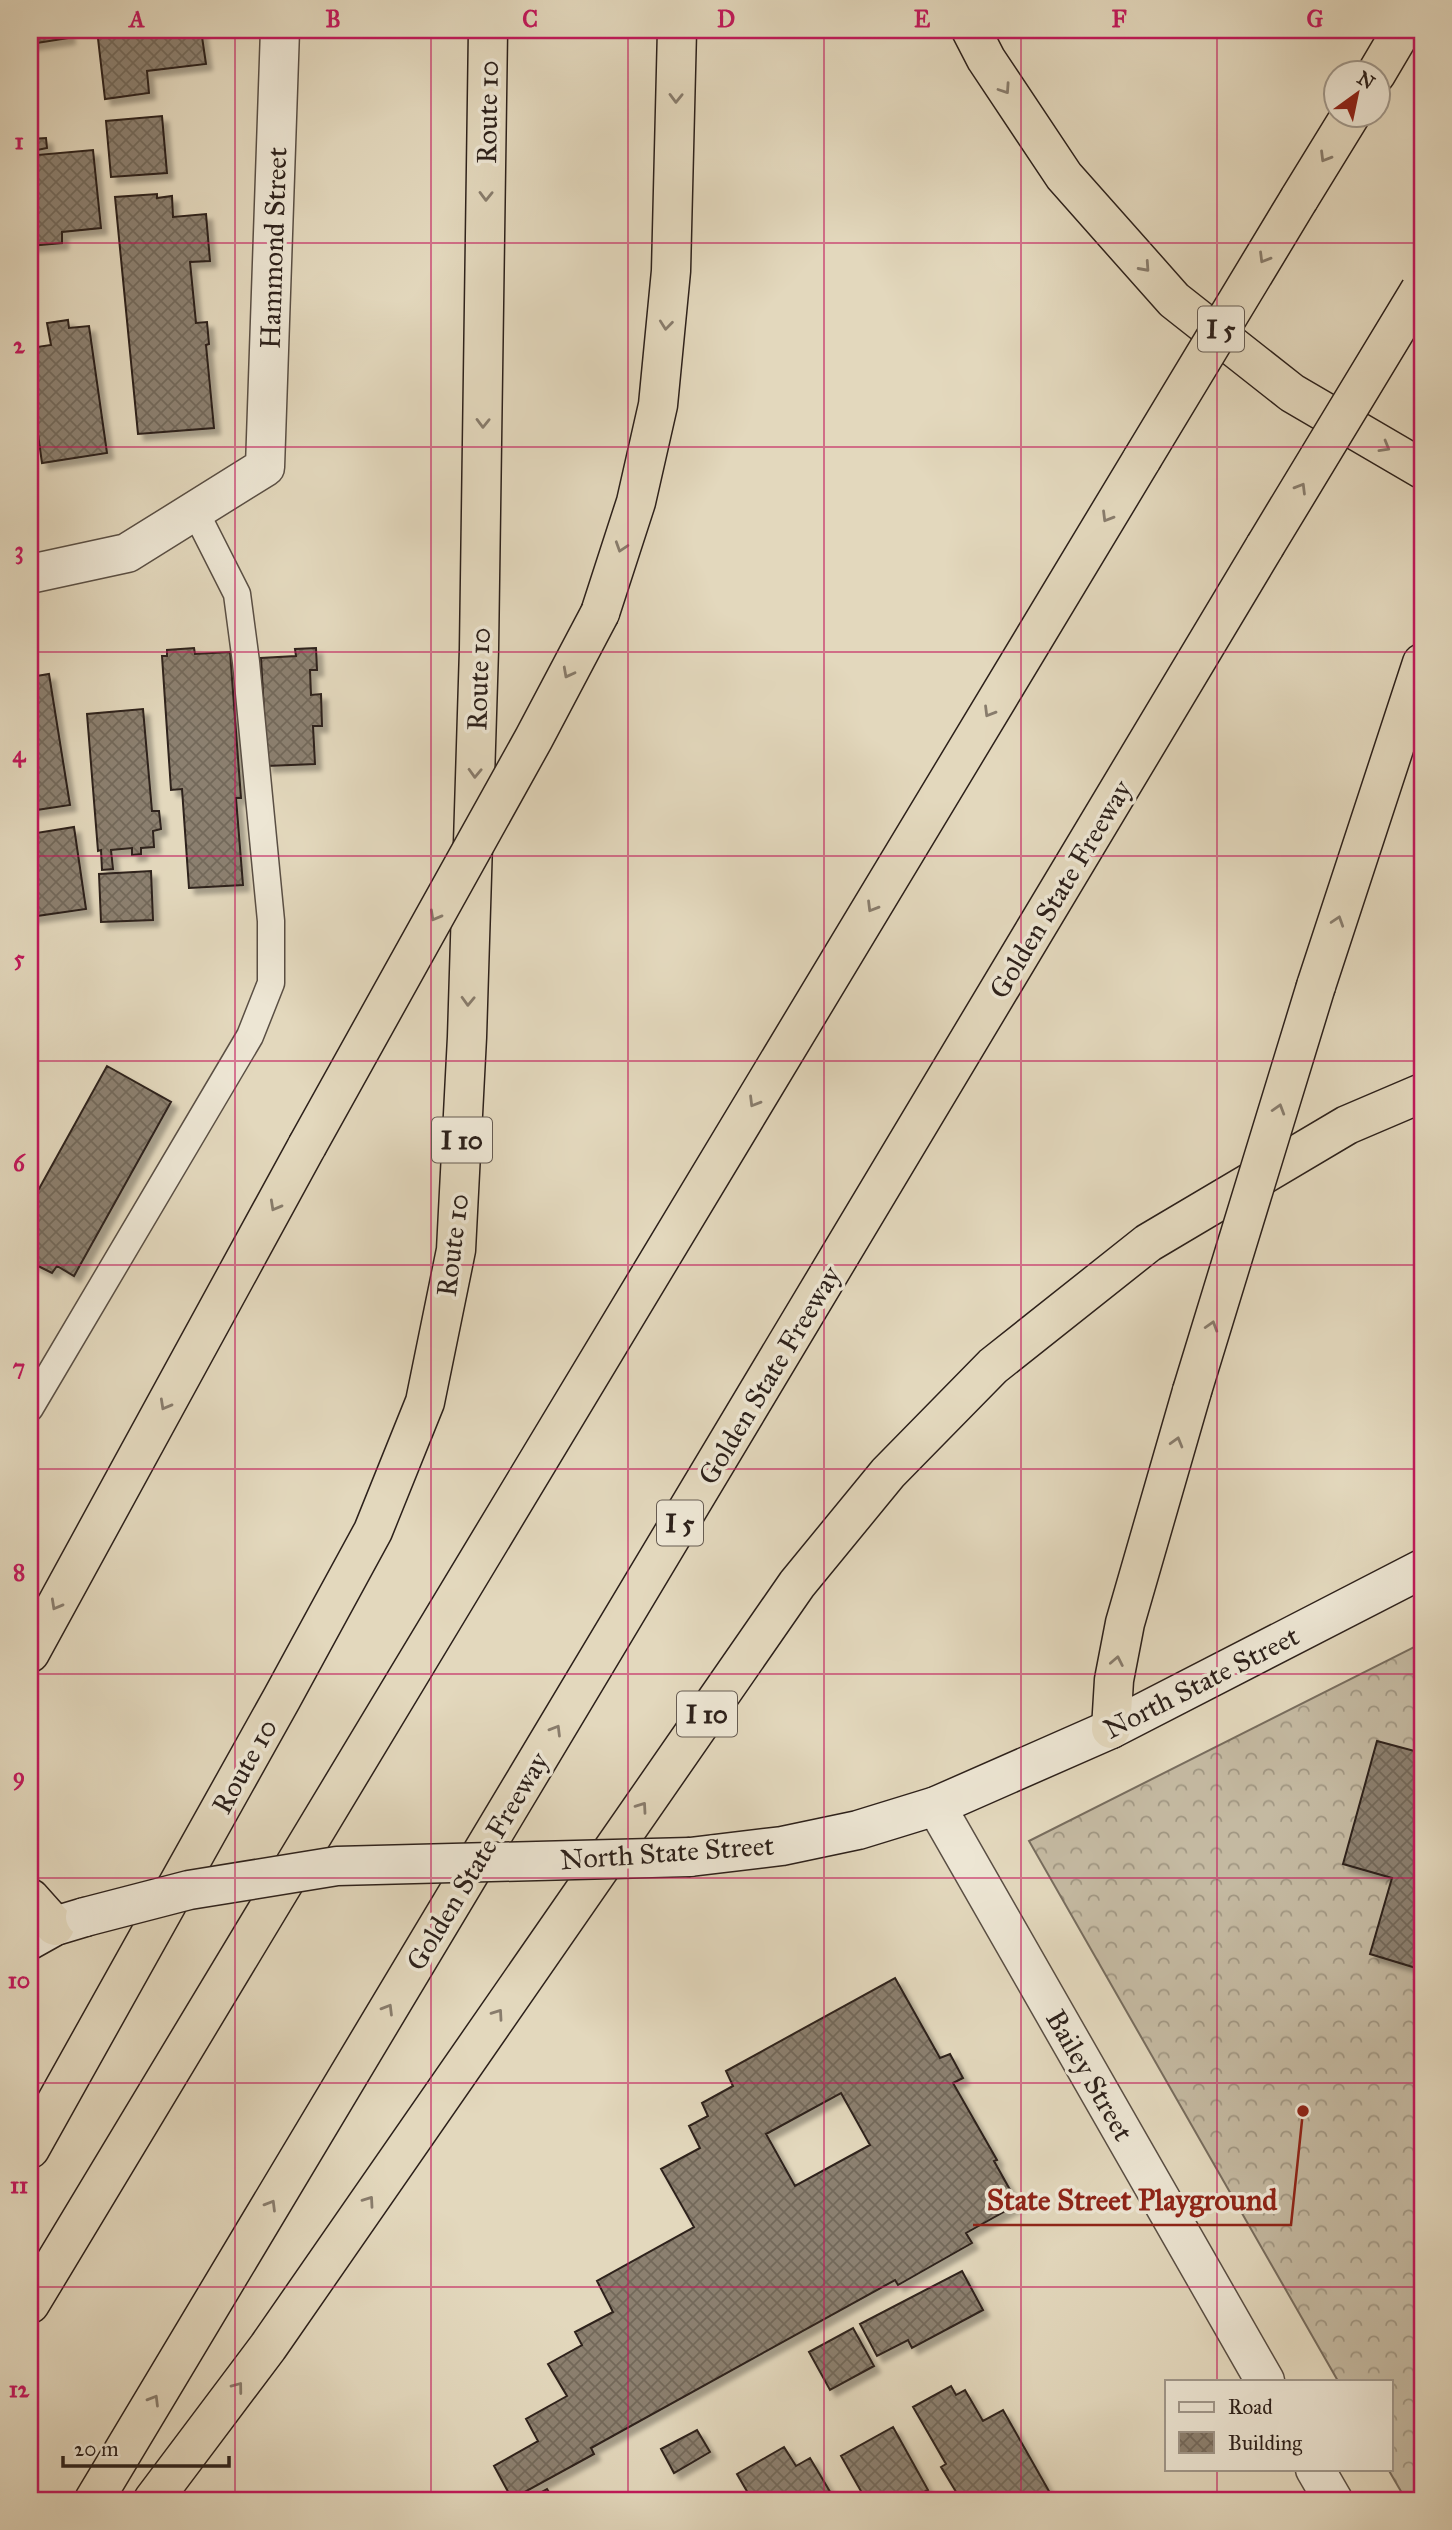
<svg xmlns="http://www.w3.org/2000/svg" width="1452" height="2530" viewBox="0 0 1452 2530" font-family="'IM FELL Great Primer',serif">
	<defs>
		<pattern id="forest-crowns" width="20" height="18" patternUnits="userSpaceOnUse" patternTransform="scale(1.75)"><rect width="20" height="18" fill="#c4b9a1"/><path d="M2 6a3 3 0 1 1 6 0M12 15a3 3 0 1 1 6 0" fill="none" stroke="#a09682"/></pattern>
		<pattern id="building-cross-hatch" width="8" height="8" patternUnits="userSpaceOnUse" patternTransform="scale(1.75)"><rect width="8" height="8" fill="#8c806f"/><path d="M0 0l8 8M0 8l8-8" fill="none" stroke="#73685a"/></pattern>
		<filter id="shadow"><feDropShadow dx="6" dy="6" stdDeviation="2" flood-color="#0004"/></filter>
	</defs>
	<rect width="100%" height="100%" fill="#e3d8bd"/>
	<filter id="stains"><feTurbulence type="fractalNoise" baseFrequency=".00286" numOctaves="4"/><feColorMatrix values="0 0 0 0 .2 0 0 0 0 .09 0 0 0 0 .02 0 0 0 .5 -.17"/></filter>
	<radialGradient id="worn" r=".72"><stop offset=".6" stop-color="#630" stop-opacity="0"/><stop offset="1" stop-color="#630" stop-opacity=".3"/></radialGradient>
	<!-- forest -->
	<path fill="url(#forest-crowns)" stroke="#786d5e" stroke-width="2" d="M1422,1643V2500H1406L1388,2469H1391V2381H1338L1029,1841Z"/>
	<!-- building -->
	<path fill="url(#building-cross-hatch)" stroke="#2d211b" stroke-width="2" fill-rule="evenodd" filter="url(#shadow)" d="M30,30H68L69,38L30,44Z
		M97,30H201L206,64L147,71L149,93L105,99Z
		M162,116L167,173L111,177L106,121Z
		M46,138L47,148L37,150L38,155L93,150L101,228L62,232V243L30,246V139Z
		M157,194V198L172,196L173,217L206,214L210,261L190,262L196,323L207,322L209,344L206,345L214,428L138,434L115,197Z
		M68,320L69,328L89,326L107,453L42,463L30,378V348L51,345L47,323Z
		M194,648L195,654L230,652L241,798H236L243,885L189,888L182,789L171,790L162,656H167V650Z
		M316,648L317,670H310L311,695L321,694L322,726H313L315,764L267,766L261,658L296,656L295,649Z
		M49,674L70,805L30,811V677Z
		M143,709L152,811H159L161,829L153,831L154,847L141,848V854L132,855V848L111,850L113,869L102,870L101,850L98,851L87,714Z
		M74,827L86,909L30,917V834Z
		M151,871L153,920L101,922L99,874Z
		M107,1066L171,1102L74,1276L57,1266L52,1273L32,1263L37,1255L30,1251V1205Z
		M1377,1741L1422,1753V1982L1414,1979L1416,1968L1370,1954L1392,1878L1343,1864Z
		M895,1978L940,2058L950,2054L963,2078L953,2083L997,2160L994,2161L1018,2204L966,2233L972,2243L898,2285L895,2280L591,2448L594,2454L512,2499L494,2466L538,2441L526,2419L567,2396L548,2364L582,2345L575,2332L613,2312L597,2281L694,2227L661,2169L700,2148L689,2126L708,2116L702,2103L733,2086L726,2071ZM841,2093L870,2145L795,2186L766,2134Z
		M962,2271L983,2310L912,2348L908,2340L877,2356L860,2324Z
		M853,2328L874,2366L830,2390L809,2352Z
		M951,2386L956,2395L965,2390L983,2421L1003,2410L1054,2500H961L941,2467L946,2464L913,2407Z
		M893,2427L928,2490L922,2493L927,2500H866L841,2456Z
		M697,2430L710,2452L674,2473L661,2449Z
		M784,2447L796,2466L810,2458L835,2500H752L737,2474Z
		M547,2489L554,2500H527Z"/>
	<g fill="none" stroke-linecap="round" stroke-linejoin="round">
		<defs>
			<path id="service" d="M30,1408L250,1036L271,983V921L246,662L237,594L195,511"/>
			<path id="minor" d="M30,574L127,553L265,467L280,30
				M936,1806L1265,2381
				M1315,2469L1333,2500"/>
			<path id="secondary" d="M690,1857L782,1846L858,1830L936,1806L1111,1729L1422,1569
				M30,1940L55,1926L85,1917"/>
			<path id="motorway" d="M971,30L986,59L1064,176L1174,300L1292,393L1422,469
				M1376,74L1402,30
				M1299,199L1350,116
				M600,613L636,502L658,405L671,271L677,30
				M1316,986L1422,663
				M30,1653L307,1146
				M1111,1729L1114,1680L1125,1623L1192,1391
				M30,1898L55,1926
				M30,2149L282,1698L373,1531L425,1402L456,1250L467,1037L479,649L488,30
				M30,2304L1142,459
				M94,2500L1265,546
				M153,2500L268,2347L797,1584L888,1473L993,1366L1148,1243L1347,1125L1422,1093"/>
		</defs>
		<!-- service casing -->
		<use href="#service" stroke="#5a4f44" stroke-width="29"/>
		<!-- minor casing -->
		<use href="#minor" stroke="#5a4f44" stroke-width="41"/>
		<!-- secondary casing -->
		<use href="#secondary" stroke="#2d211b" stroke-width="41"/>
		<!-- motorway casing -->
		<use href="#motorway" stroke="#2d211b" stroke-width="41"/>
		<!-- service -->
		<use href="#service" stroke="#ede6d4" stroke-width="26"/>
		<!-- minor -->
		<use href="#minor" stroke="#ede6d4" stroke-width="38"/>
		<!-- secondary -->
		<use href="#secondary" stroke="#ede6d4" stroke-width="38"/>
		<!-- motorway -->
		<use href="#motorway" stroke="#e3d8bd" stroke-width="38"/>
		<defs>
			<path id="secondary-bridge" d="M85,1917L189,1890L337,1866L690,1857"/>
			<path id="motorway-bridge" d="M1142,459L1299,199
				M1265,546L1420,290
				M307,1146L534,738L600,613
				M1192,1391L1316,986"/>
		</defs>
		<!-- secondary-bridge casing -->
		<use href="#secondary-bridge" stroke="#2d211b" stroke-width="41" stroke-linecap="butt"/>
		<!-- motorway-bridge casing -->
		<use href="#motorway-bridge" stroke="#2d211b" stroke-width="41" stroke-linecap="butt"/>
		<!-- secondary-bridge -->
		<use href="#secondary-bridge" stroke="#ede6d4" stroke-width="38"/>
		<!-- motorway-bridge -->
		<use href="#motorway-bridge" stroke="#e3d8bd" stroke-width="38"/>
	</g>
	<!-- one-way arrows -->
	<defs><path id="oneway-chevron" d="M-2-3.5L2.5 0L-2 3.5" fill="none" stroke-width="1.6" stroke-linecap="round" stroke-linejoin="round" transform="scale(1.75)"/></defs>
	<g stroke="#887c6c">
		<use href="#oneway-chevron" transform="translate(1005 89) rotate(56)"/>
		<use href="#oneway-chevron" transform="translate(676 98) rotate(91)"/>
		<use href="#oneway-chevron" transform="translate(1325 157) rotate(121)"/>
		<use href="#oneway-chevron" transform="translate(486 196) rotate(91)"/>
		<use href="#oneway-chevron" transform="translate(1264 258) rotate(121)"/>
		<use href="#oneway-chevron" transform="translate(1145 267) rotate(48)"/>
		<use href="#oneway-chevron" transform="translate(666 325) rotate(96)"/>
		<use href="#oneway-chevron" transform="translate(483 423) rotate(91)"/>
		<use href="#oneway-chevron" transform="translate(1385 447) rotate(30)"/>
		<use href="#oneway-chevron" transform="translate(1301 488) rotate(-59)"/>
		<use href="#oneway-chevron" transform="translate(1107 517) rotate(121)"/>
		<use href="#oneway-chevron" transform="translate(621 547) rotate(108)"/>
		<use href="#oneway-chevron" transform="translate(568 673) rotate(118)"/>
		<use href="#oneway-chevron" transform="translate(989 712) rotate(121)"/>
		<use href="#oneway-chevron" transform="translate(475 773) rotate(92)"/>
		<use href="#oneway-chevron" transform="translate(872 907) rotate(121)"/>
		<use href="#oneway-chevron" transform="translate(435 916) rotate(119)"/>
		<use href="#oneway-chevron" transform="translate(1338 921) rotate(-72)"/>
		<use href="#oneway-chevron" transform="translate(468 1001) rotate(92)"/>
		<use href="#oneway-chevron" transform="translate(754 1102) rotate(121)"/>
		<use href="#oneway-chevron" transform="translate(1279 1109) rotate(-73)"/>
		<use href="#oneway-chevron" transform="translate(275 1206) rotate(119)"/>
		<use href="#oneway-chevron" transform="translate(1212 1326) rotate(-73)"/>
		<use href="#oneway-chevron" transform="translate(165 1405) rotate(119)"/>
		<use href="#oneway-chevron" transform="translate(1177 1442) rotate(-74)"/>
		<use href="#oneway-chevron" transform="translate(56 1605) rotate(119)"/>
		<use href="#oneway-chevron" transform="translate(1117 1661) rotate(-79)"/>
		<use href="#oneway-chevron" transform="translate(556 1730) rotate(-59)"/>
		<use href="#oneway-chevron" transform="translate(642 1807) rotate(-55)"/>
		<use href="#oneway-chevron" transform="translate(388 2009) rotate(-59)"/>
		<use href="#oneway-chevron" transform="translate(498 2014) rotate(-55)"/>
		<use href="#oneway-chevron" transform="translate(369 2201) rotate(-55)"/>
		<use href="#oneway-chevron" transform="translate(271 2205) rotate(-59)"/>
		<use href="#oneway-chevron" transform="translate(238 2387) rotate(-53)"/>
		<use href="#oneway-chevron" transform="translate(154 2400) rotate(-59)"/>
	</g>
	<!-- grid -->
	<path fill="none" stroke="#c2185b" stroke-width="2" stroke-opacity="0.55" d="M235,30V2500M431,30V2500M628,30V2500M824,30V2500M1021,30V2500M1217,30V2381M30,243H1422M30,447H1422M30,652H1422M30,856H1422M30,1061H1422M30,1265H1422M30,1469H1422M30,1674H1422M30,1878H1422M30,2083H1422M30,2287H1422M1217,2469V2500"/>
	<g text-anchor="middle" stroke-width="7" stroke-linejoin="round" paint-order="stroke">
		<!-- shield labels -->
		<g fill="#ede6d4" stroke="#675c52" stroke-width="2">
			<rect x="1198" y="306.5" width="46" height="45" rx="5"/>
			<rect x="432" y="1117.5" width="60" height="45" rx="5"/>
			<rect x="657" y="1500.5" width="46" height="45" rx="5"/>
			<rect x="677" y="1691.5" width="60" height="45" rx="5"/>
		</g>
		<g font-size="26" font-weight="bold" fill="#2d211b">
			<text x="1221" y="338">I 5</text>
			<text x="462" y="1149">I 10</text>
			<text x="680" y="1532">I 5</text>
			<text x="707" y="1723">I 10</text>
		</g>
		<!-- street labels -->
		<g font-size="28" fill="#2d211b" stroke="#ede6d4">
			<text transform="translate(487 112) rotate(-89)" y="10">Route 10</text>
			<text transform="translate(273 248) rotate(-88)" y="10">Hammond Street</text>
			<text transform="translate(478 679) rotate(-88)" y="10">Route 10</text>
			<text transform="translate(1060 889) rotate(-59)" y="10">Golden State Freeway</text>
			<text transform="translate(452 1245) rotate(-83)" y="10">Route 10</text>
			<text transform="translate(769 1375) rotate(-59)" y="10">Golden State Freeway</text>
			<text transform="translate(1201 1682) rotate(-27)" y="10">North State Street</text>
			<text transform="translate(244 1766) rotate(-61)" y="10">Route 10</text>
			<text transform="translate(667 1852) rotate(-4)" y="10">North State Street</text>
			<text transform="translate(477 1861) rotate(-59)" y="10">Golden State Freeway</text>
			<text transform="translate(1090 2075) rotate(60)" y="10">Bailey Street</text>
		</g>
	</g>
	<!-- callouts -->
	<path fill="none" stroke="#8f2418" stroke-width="2.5" d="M1303 2111L1291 2225H973"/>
	<circle fill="#8f2418" stroke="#ede6d4" stroke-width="2.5" cx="1303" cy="2111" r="7"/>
	<g font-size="30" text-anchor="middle" font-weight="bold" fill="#8f2418" stroke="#ede6d4" stroke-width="7" stroke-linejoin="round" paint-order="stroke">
		<text x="1132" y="2210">State Street Playground</text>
	</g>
	<!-- margin -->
	<rect width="1452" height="2530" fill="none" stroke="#e3d8bd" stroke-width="77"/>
	<!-- legend -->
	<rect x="1165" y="2380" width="228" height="91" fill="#ede6d4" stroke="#a0978a" stroke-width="2"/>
	<rect x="1179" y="2402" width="35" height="10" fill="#ede6d4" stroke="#a0978a" stroke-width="2"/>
	<text x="1228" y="2414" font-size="21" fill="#2d211b">Road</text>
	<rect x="1179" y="2432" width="35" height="21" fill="url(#building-cross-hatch)" stroke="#a0978a" stroke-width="2"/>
	<text x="1228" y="2450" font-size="21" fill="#2d211b">Building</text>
	<!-- north arrow -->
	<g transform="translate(1357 94) rotate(33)"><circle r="33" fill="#ede6d4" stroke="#a0978a" stroke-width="2"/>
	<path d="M0-5L12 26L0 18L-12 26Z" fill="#8f2418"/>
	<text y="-10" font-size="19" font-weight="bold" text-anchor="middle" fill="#2d211b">N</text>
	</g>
	<!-- scale -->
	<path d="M63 2456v10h166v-10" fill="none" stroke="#2d211b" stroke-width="3.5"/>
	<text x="74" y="2456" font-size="21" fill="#2d211b" stroke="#ede6d4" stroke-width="5" paint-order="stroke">20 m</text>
	<rect x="38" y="38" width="1376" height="2454" fill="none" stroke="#c2185b" stroke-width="2.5"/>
	<g font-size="23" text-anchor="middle" font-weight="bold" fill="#c2185b">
		<text x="137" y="27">A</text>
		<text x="333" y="27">B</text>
		<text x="530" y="27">C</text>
		<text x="726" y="27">D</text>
		<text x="922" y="27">E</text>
		<text x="1119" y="27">F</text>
		<text x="1315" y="27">G</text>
		<text x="19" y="149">1</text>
		<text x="19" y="353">2</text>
		<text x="19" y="558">3</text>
		<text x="19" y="762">4</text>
		<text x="19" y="966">5</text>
		<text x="19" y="1171">6</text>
		<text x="19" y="1375">7</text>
		<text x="19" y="1580">8</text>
		<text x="19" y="1784">9</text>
		<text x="19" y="1988">10</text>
		<text x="19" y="2193">11</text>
		<text x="19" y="2397">12</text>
	</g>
	<rect width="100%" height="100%" filter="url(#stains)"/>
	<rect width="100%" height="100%" fill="url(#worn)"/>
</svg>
